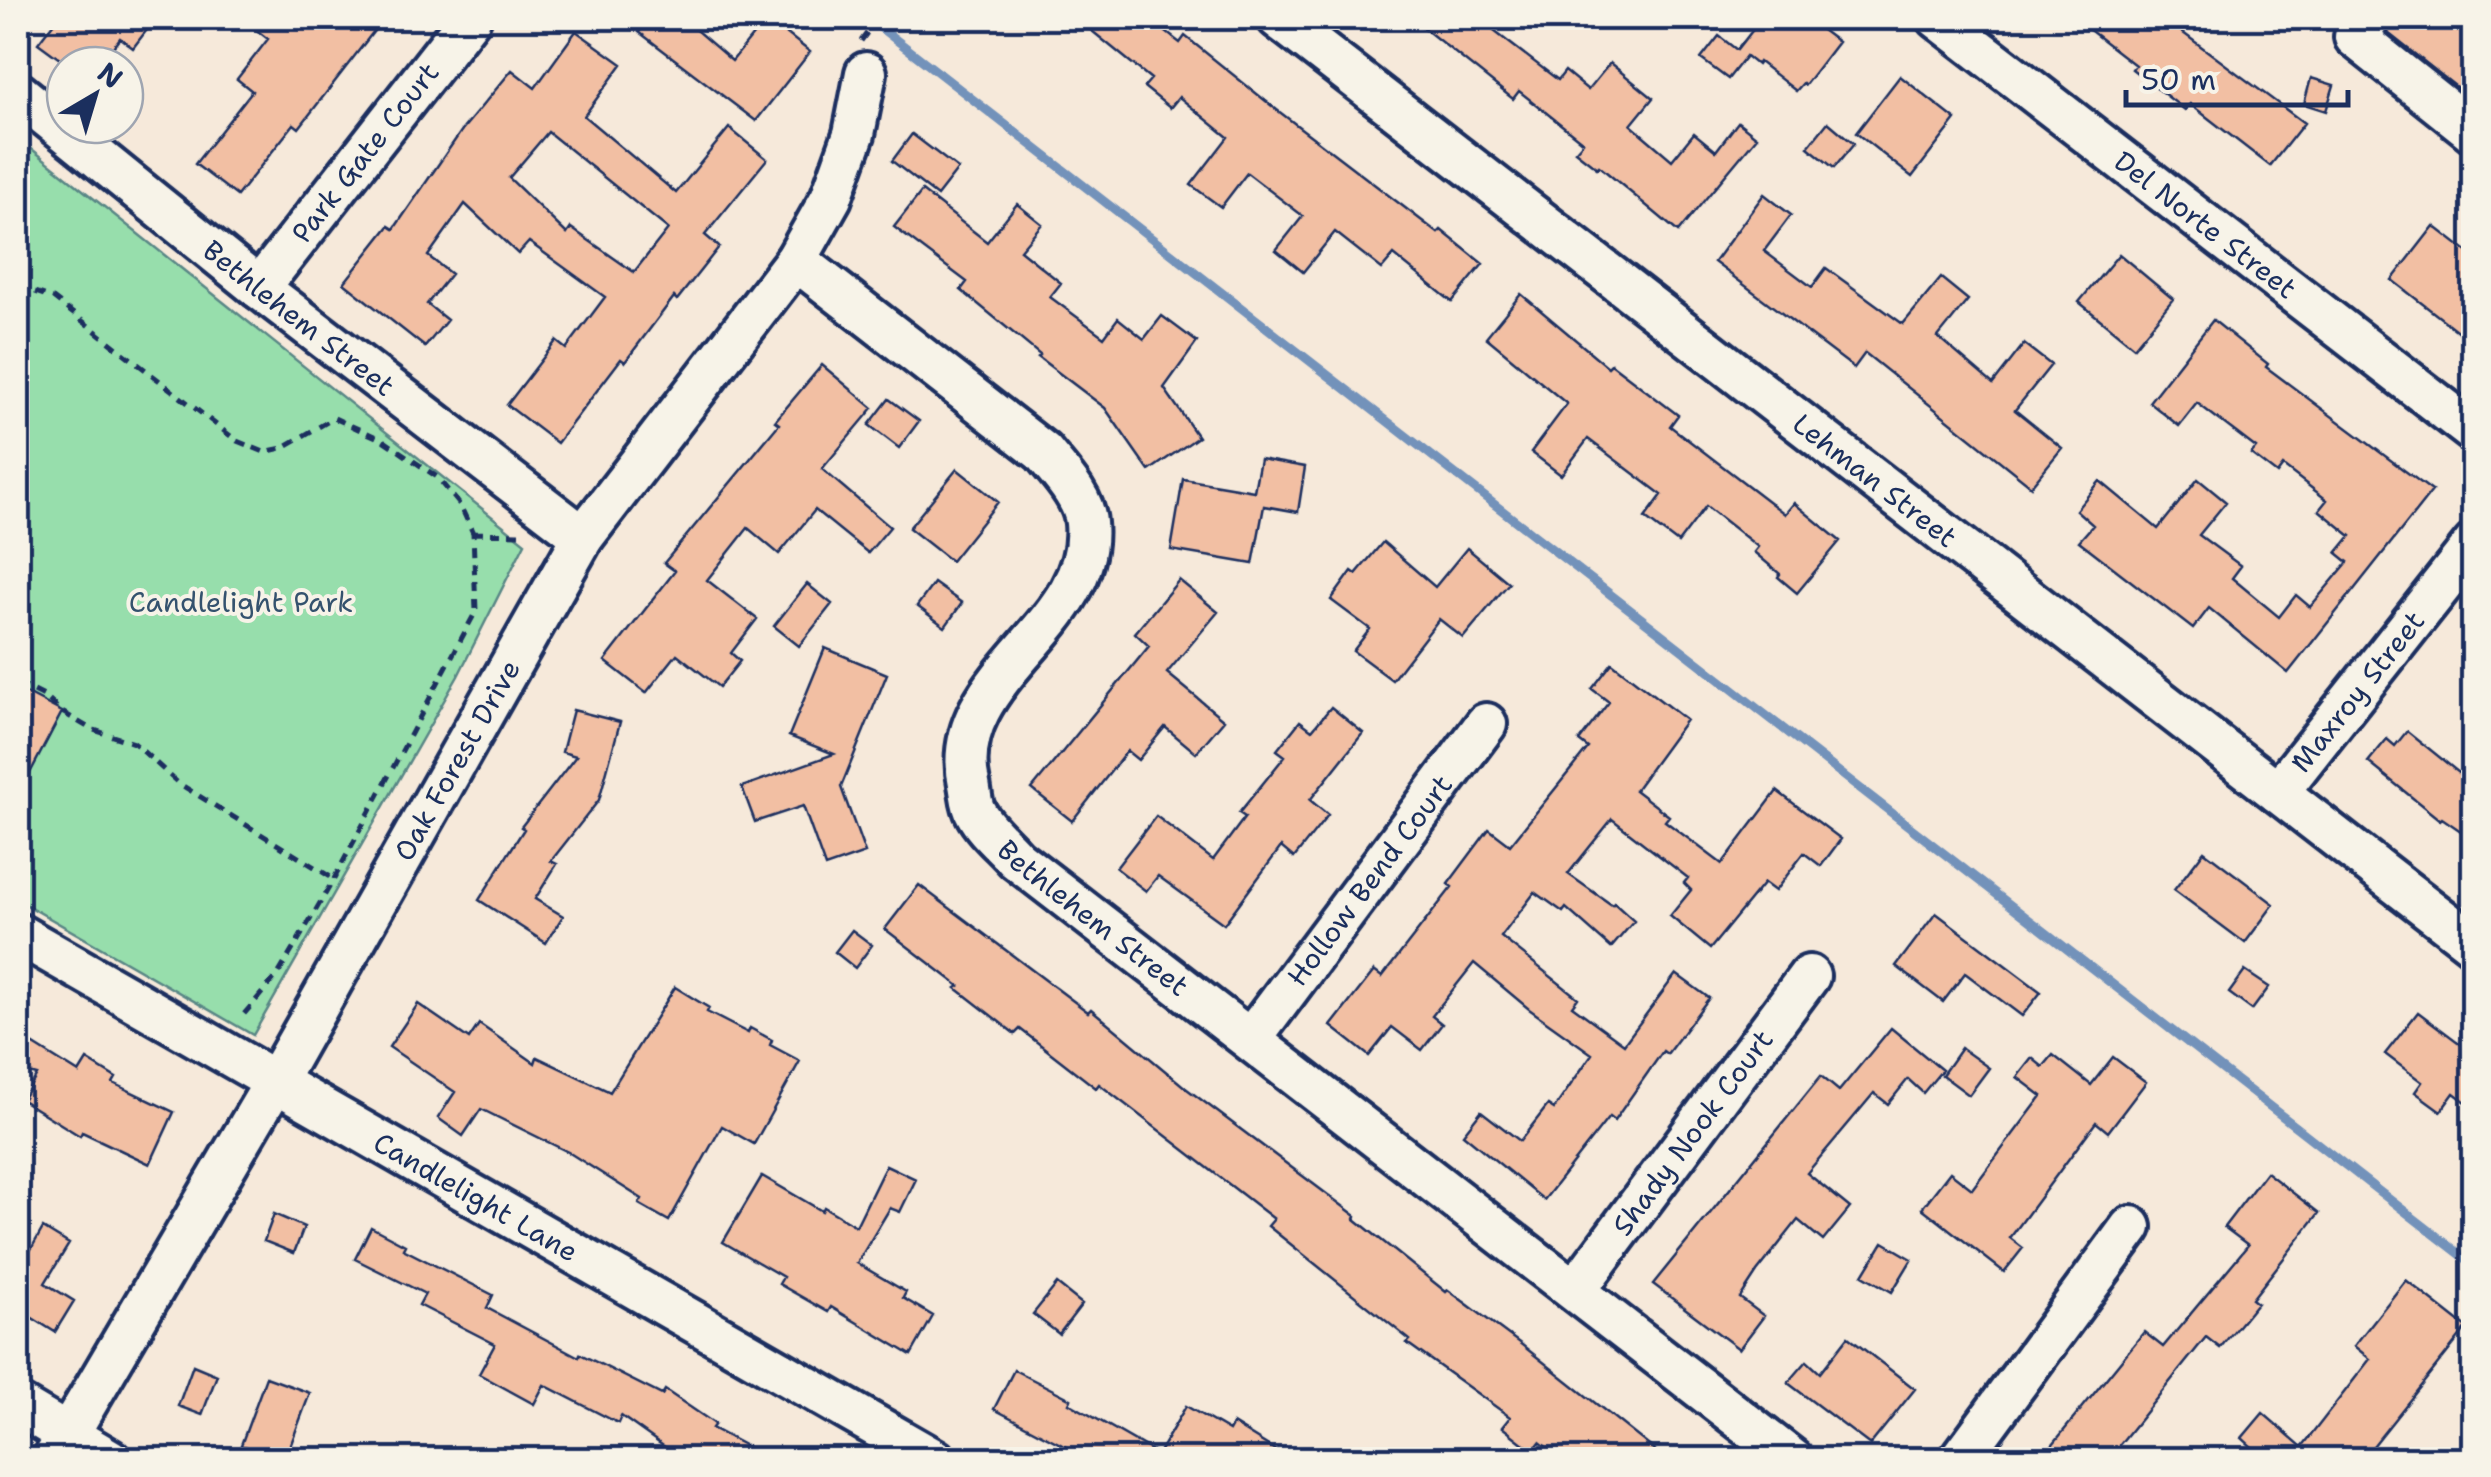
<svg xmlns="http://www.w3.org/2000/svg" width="2491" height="1477" viewBox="0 0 2491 1477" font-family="'Shantell Sans',sans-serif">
	<rect width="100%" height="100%" fill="#f6e9da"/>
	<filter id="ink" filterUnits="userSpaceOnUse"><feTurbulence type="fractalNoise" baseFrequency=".01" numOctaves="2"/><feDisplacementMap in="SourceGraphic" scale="20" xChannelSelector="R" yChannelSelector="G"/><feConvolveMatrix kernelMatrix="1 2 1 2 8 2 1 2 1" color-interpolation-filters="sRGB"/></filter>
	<g filter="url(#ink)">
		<!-- green -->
		<path fill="#97deac" stroke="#598685" stroke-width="2.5" d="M18,138L525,543L458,676L253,1035L18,900Z"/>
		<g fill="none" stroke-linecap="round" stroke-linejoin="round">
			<!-- stream -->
			<path stroke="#7392ba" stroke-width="9" d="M868,18L2474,1265"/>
		</g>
		<!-- building -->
		<path fill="#f2bfa3" stroke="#1b2f5e" stroke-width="2.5" fill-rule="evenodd" d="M57,18H156L133,48L120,38L99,65H68L38,43Z
			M241,18H384L299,128L294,124L237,196L195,164L252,91L237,79L268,39Z
			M650,18H682L732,61L767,18L810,52L756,121L639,32Z
			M1076,18H1148L1180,43L1185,36L1277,110L1438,233L1441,230L1483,264L1452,302L1394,255L1382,269L1335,232L1303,272L1276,250L1303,216L1247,173L1221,207L1191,185L1228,137L1179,97L1170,108L1144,87L1151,79Z
			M1411,18H1505L1494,31L1558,80L1565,71L1588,90L1610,63L1653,98L1631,125L1672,160L1694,133L1716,151L1738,122L1757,137L1678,232L1599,166L1597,168L1575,151L1583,142L1519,91L1513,99Z
			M1762,18H1806L1838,42L1805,85L1803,83L1796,91L1759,62L1757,65L1746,56L1728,79L1701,59L1719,36L1737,50Z
			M2074,18H2163L2304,123L2270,166L2190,104L2185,110L2132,69L2135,65Z
			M2393,18H2474V101L2388,33Z
			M576,31L622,64L584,116L676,193L729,128L767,159L705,235L719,247L677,300L674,297L625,362L621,359L557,443L507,405L556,341L566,349L605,297L529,242L518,254L465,204L428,256L451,274L427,304L447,320L425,347L344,283L389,226L394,229L462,130L512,70L535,88ZM548,132L668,229L634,272L571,228L567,234L509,178Z
			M1900,76L1956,120L1912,177L1856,133Z
			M2311,78L2334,85L2326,111L2304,104Z
			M1828,122L1854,144L1834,168L1808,147Z
			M912,134L958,169L937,196L892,161Z
			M922,191L987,242L1017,204L1042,224L1020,250L1061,283L1050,297L1104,337L1118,318L1144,339L1162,316L1197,342L1164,388L1198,437L1149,471L1105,408L1038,357L1040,355L961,290L967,282L894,227Z
			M1764,194L1791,215L1764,251L1812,287L1826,268L1903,324L1941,278L1968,300L1938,337L1993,384L2024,344L2051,365L2015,410L2062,448L2031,486L1865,353L1854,368L1714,262Z
			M2434,226L2474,257V344L2392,280Z
			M2119,254L2173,299L2134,347L2079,302Z
			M1521,294L1608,367L1611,364L1678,415L1670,426L1785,514L1794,503L1840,541L1797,593L1778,577L1780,574L1754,552L1758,547L1706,506L1678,543L1645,518L1662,495L1588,439L1561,475L1531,452L1567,404L1486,337Z
			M2213,320L2268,364L2266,367L2432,491L2288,673L2209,608L2193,629L2079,541L2093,525L2076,510L2100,481L2158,529L2198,479L2226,502L2199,535L2241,566L2232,578L2279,617L2296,595L2310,607L2348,562L2337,553L2351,536L2319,510L2327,500L2283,466L2277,474L2251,454L2256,448L2197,403L2179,426L2149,402Z
			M822,365L873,408L822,469L890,527L868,553L815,510L779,554L748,528L707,580L757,619L731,653L740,661L719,687L677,654L646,693L605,661L675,571L664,563L779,424L775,421Z
			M889,399L919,421L899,448L869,425Z
			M1260,459L1305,467L1298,512L1264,506L1253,564L1171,550L1183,479L1254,491Z
			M957,469L998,502L951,561L909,528Z
			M1383,542L1435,587L1467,548L1509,583L1463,638L1439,619L1392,680L1353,651L1370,629L1331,600L1352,571L1356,574Z
			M1179,580L1218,612L1167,673L1224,720L1196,753L1165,727L1138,760L1127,751L1072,821L1032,789L1149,646L1135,633Z
			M934,583L962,603L945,627L917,606Z
			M807,584L832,604L799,646L774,626Z
			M825,648L887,674L841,787L865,853L825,867L803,806L755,822L742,787L834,754L789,736Z
			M1612,663L1686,720L1635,790L1669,816L1665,821L1722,864L1777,791L1841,839L1821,866L1804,853L1775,891L1764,883L1710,949L1670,916L1691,890L1684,883L1688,878L1612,819L1568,874L1612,905L1614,903L1634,921L1611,948L1566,908L1563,912L1535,892L1501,937L1578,998L1572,1006L1624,1044L1676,974L1709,998L1667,1054L1663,1051L1614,1121L1609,1117L1544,1200L1463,1134L1481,1111L1520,1141L1548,1105L1554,1109L1592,1054L1529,1009L1474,963L1432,1016L1442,1024L1422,1050L1392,1027L1369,1056L1331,1026L1374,971L1382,977L1452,887L1448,884L1489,829L1510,845L1588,748L1579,741L1609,702L1592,689Z
			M18,689L62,712L18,796Z
			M1331,707L1363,733L1310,800L1328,815L1294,858L1281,847L1224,924L1158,876L1146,891L1116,868L1156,816L1213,860L1245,817L1239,813L1285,756L1277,750L1300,721L1312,730Z
			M573,710L620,722L599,800L551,861L557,864L535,899L563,916L546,943L479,900L524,829L521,827L576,756L562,752Z
			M2407,731L2474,785V840L2442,818L2440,820L2368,762L2387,739L2395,746Z
			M2204,851L2274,904L2245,943L2174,890Z
			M919,885L1088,1012L1091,1009L1187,1089L1356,1216L1355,1219L1446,1292L1448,1290L1522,1345L1667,1460H1563L1540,1442L1533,1451L1502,1427L1510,1417L1407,1343L1410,1340L1268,1226L1274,1219L1099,1084L1096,1088L1020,1029L1015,1034L956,988L959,986L885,929Z
			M1936,913L2041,992L2022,1016L1965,973L1943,1002L1896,966Z
			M852,930L872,945L855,968L835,952Z
			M2245,971L2269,987L2252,1010L2229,993Z
			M675,987L709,1008L707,1012L748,1033L750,1028L772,1040L770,1045L800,1061L754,1144L722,1126L669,1221L639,1204L642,1199L568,1152L481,1109L463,1136L438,1118L455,1092L389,1047L418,1004L469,1039L479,1024L535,1063L537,1057L610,1092Z
			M2418,1012L2474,1054V1108L2454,1093L2441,1111L2415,1092L2422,1082L2385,1054Z
			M1891,1028L1942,1070L1923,1093L1908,1079L1888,1104L1874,1093L1807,1173L1850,1208L1823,1241L1798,1220L1757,1272L1740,1298L1764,1316L1739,1349L1653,1284L1821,1076L1839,1091Z
			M18,1035L79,1073L87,1060L116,1078L113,1083L174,1112L150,1164L82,1132L80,1136L22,1100L37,1075L18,1070Z
			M1961,1048L1989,1068L1969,1095L1942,1075Z
			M2053,1055L2091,1085L2113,1057L2146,1082L2108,1132L2096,1122L2010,1238L2023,1248L2004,1272L1922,1208L1950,1172L1972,1189L2042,1096L2017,1077L2032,1058L2043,1067Z
			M886,1165L916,1179L900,1212L890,1208L857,1263L906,1292L903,1298L933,1316L911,1355L831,1307L828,1312L779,1284L783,1277L723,1242L762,1176L822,1211L824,1207L856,1226Z
			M2266,1172L2319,1213L2252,1299L2257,1303L2220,1348L2206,1337L2107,1460H2040L2144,1332L2163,1347L2248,1245L2224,1227Z
			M274,1214L304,1227L294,1253L264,1241Z
			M371,1227L405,1245L403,1249L493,1295L487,1308L579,1357L580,1354L662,1395L665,1390L715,1424L712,1428L772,1460H683L621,1416L618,1423L544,1385L534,1404L479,1374L495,1344L419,1305L425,1294L355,1259Z
			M43,1228L69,1244L45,1283L74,1301L55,1332L18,1309V1272Z
			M1883,1242L1912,1259L1892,1292L1863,1275Z
			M2406,1280L2467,1328L2362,1460H2266L2242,1438L2263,1413L2302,1447L2370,1359L2354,1346Z
			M1057,1284L1082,1304L1059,1334L1033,1314Z
			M1848,1337L1915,1389L1870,1445L1788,1383L1807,1361L1820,1373Z
			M193,1365L217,1375L202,1415L178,1406Z
			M1014,1370L1071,1399L1069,1403L1158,1454L1186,1406L1229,1431L1233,1424L1291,1460H1061L1068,1448L994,1409Z
			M266,1377L310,1393L285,1460L241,1445Z"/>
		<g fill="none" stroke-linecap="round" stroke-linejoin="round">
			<defs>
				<g id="minor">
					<path id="s1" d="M1278,18L2474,944"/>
					<path id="s2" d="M1938,18L2474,432"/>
					<path d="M2370,18L2355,37L2474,132"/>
					<path id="s3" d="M18,93L259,288L583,537"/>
					<path id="s4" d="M796,260L1043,452C1058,471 1084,497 1086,523C1096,628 945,676 969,784C971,793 971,805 976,813C985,830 1004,845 1016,859L1793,1460"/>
					<path id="s5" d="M259,288L470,18"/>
					<path id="s6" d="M2278,792L2474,544"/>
					<path id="s7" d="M18,934L935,1460"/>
					<path id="s8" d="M1251,1039L1486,724"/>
					<path id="s9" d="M1576,1289L1809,976"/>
					<path d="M18,1405L110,1460"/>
					<path id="s10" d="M53,1460L275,1082L583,537L796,260L831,198L854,134L866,73"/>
					<path d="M1960,1460L2131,1227"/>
				</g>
			</defs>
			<!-- minor casing -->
			<use href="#minor" stroke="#1b2f5e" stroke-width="48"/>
			<!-- path -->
			<path stroke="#1b2f5e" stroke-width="5" stroke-dasharray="10 8" stroke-linecap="butt" d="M861,41L878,18
				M18,286L53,298L237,441L264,452L282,448L334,418L383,440L437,477L460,505L473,533L476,611L334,879L279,973L239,1020
				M473,533L520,534
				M18,610L32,617
				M18,683L44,696L62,712L91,729L134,743L178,783L334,879"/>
			<!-- minor -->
			<use href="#minor" stroke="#f7f3e8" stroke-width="40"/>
		</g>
	</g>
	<g text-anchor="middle" stroke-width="8" stroke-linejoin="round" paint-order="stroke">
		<!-- street labels -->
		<g font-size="28" fill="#1b2f5e" stroke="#f7f3e8">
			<text dy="10" stroke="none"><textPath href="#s5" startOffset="172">Park Gate Court</textPath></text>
			<text dy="10" stroke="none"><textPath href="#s2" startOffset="338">Del Norte Street</textPath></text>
			<text dy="10" stroke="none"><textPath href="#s3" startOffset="360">Bethlehem Street</textPath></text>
			<text dy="10" stroke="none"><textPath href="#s1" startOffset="755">Lehman Street</textPath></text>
			<text dy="10" stroke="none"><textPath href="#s6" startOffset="128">Maxroy Street</textPath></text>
			<text dy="10" stroke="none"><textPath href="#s10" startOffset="808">Oak Forest Drive</textPath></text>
			<text dy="10" stroke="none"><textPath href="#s8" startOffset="198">Hollow Bend Court</textPath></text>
			<text dy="10" stroke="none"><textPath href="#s4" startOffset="882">Bethlehem Street</textPath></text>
			<text dy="10" stroke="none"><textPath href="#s9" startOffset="195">Shady Nook Court</textPath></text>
			<text dy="10" stroke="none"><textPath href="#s7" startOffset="528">Candlelight Lane</textPath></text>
		</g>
		<!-- park labels -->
		<g font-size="28" fill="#34526e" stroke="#f7f3e8">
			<text x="241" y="612">Candlelight Park</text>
		</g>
	</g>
	<!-- margin -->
	<rect width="2491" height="1477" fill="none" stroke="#f7f3e8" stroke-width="60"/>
	<rect x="30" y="30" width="2431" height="1417" fill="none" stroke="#1b2f5e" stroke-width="4" filter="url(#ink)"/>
	<!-- north arrow -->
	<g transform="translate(95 95) rotate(38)"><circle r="48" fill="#f7f3e8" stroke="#9fa5b1" stroke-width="2.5"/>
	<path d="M0-8L18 38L0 25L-18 38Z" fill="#1b2f5e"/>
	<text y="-15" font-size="28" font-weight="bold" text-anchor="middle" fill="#1b2f5e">N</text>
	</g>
	<!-- scale -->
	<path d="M2126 90v15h222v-15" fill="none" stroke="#1b2f5e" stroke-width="5"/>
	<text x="2141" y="90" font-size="30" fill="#1b2f5e" stroke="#f7f3e8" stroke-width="8" paint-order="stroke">50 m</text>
</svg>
